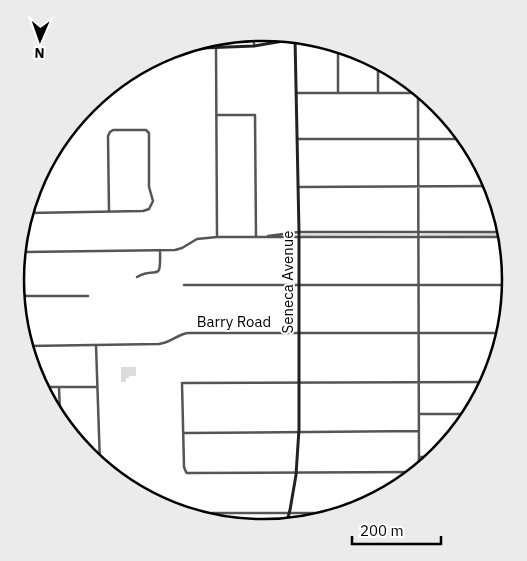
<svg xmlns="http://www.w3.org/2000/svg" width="527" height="561" viewBox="0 0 527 561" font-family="'IBM Plex Sans',sans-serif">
	<rect width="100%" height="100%" fill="#fff"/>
	<!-- green -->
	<path fill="#dcdcdc" d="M503,233V236H422L420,235L422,234Z
		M301,234H414L416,235L302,236Z
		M121,367H136V376H129V378H126V382H121Z"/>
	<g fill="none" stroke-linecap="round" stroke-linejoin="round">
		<!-- street -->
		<path stroke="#555" stroke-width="2.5" d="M254,34V46
			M216,48L217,236
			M418,91L419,470
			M297,93H421
			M338,93V47
			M378,93V64
			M217,115H255L256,237
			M298,139H462
			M51,160C59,159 60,154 60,147
			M298,187L493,186
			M28,213L143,211L149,209L153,201L149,187V133L146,130H113L110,132L108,136L109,212
			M268,236L299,232H502
			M23,241V250
			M21,250L25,252L175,250L182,248L197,239L217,237H503
			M25,252L23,257L24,294L26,296H88
			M137,277C157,265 161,285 160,250
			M184,285H511
			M96,345L100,464
			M28,346L159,344C170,343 177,335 187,333H502
			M42,387H97
			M59,387L60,414
			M419,414H467
			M184,433L419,431
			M419,457H438
			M416,472L187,473L186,472L184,467L182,383L489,382
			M184,513H344"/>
		<!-- secondary -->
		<path stroke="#222" stroke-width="3" d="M177,49L254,46L295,39
			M286,525L290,510L296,475L299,429V232L295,38"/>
	</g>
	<g text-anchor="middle" stroke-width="4" stroke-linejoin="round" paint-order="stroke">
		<!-- street labels -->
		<g font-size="15" fill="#000" stroke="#fff">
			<text transform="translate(288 282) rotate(-90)" y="5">Seneca Avenue</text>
			<text x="234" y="327">Barry Road</text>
		</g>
	</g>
	<!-- crop -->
	<path d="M0 0H527V561H0ZM24 280a239 239 0 1 1 478 0a239 239 0 1 1-478 0Z" fill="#ebebeb" fill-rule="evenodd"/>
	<path fill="none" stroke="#000" stroke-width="2.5" d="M24 280a239 239 0 1 1 478 0a239 239 0 1 1-478 0Z"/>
	<!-- north arrow -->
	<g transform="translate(40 40) rotate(182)" stroke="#ffffff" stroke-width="4" paint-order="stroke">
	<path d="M0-4L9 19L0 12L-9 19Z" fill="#000000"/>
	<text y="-8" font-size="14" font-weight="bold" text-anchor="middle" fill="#000000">N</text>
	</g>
	<!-- scale -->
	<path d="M352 536v8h89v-8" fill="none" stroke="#000000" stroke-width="2.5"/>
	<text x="360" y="536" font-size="15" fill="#000000" stroke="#ffffff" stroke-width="4" paint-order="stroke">200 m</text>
</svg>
